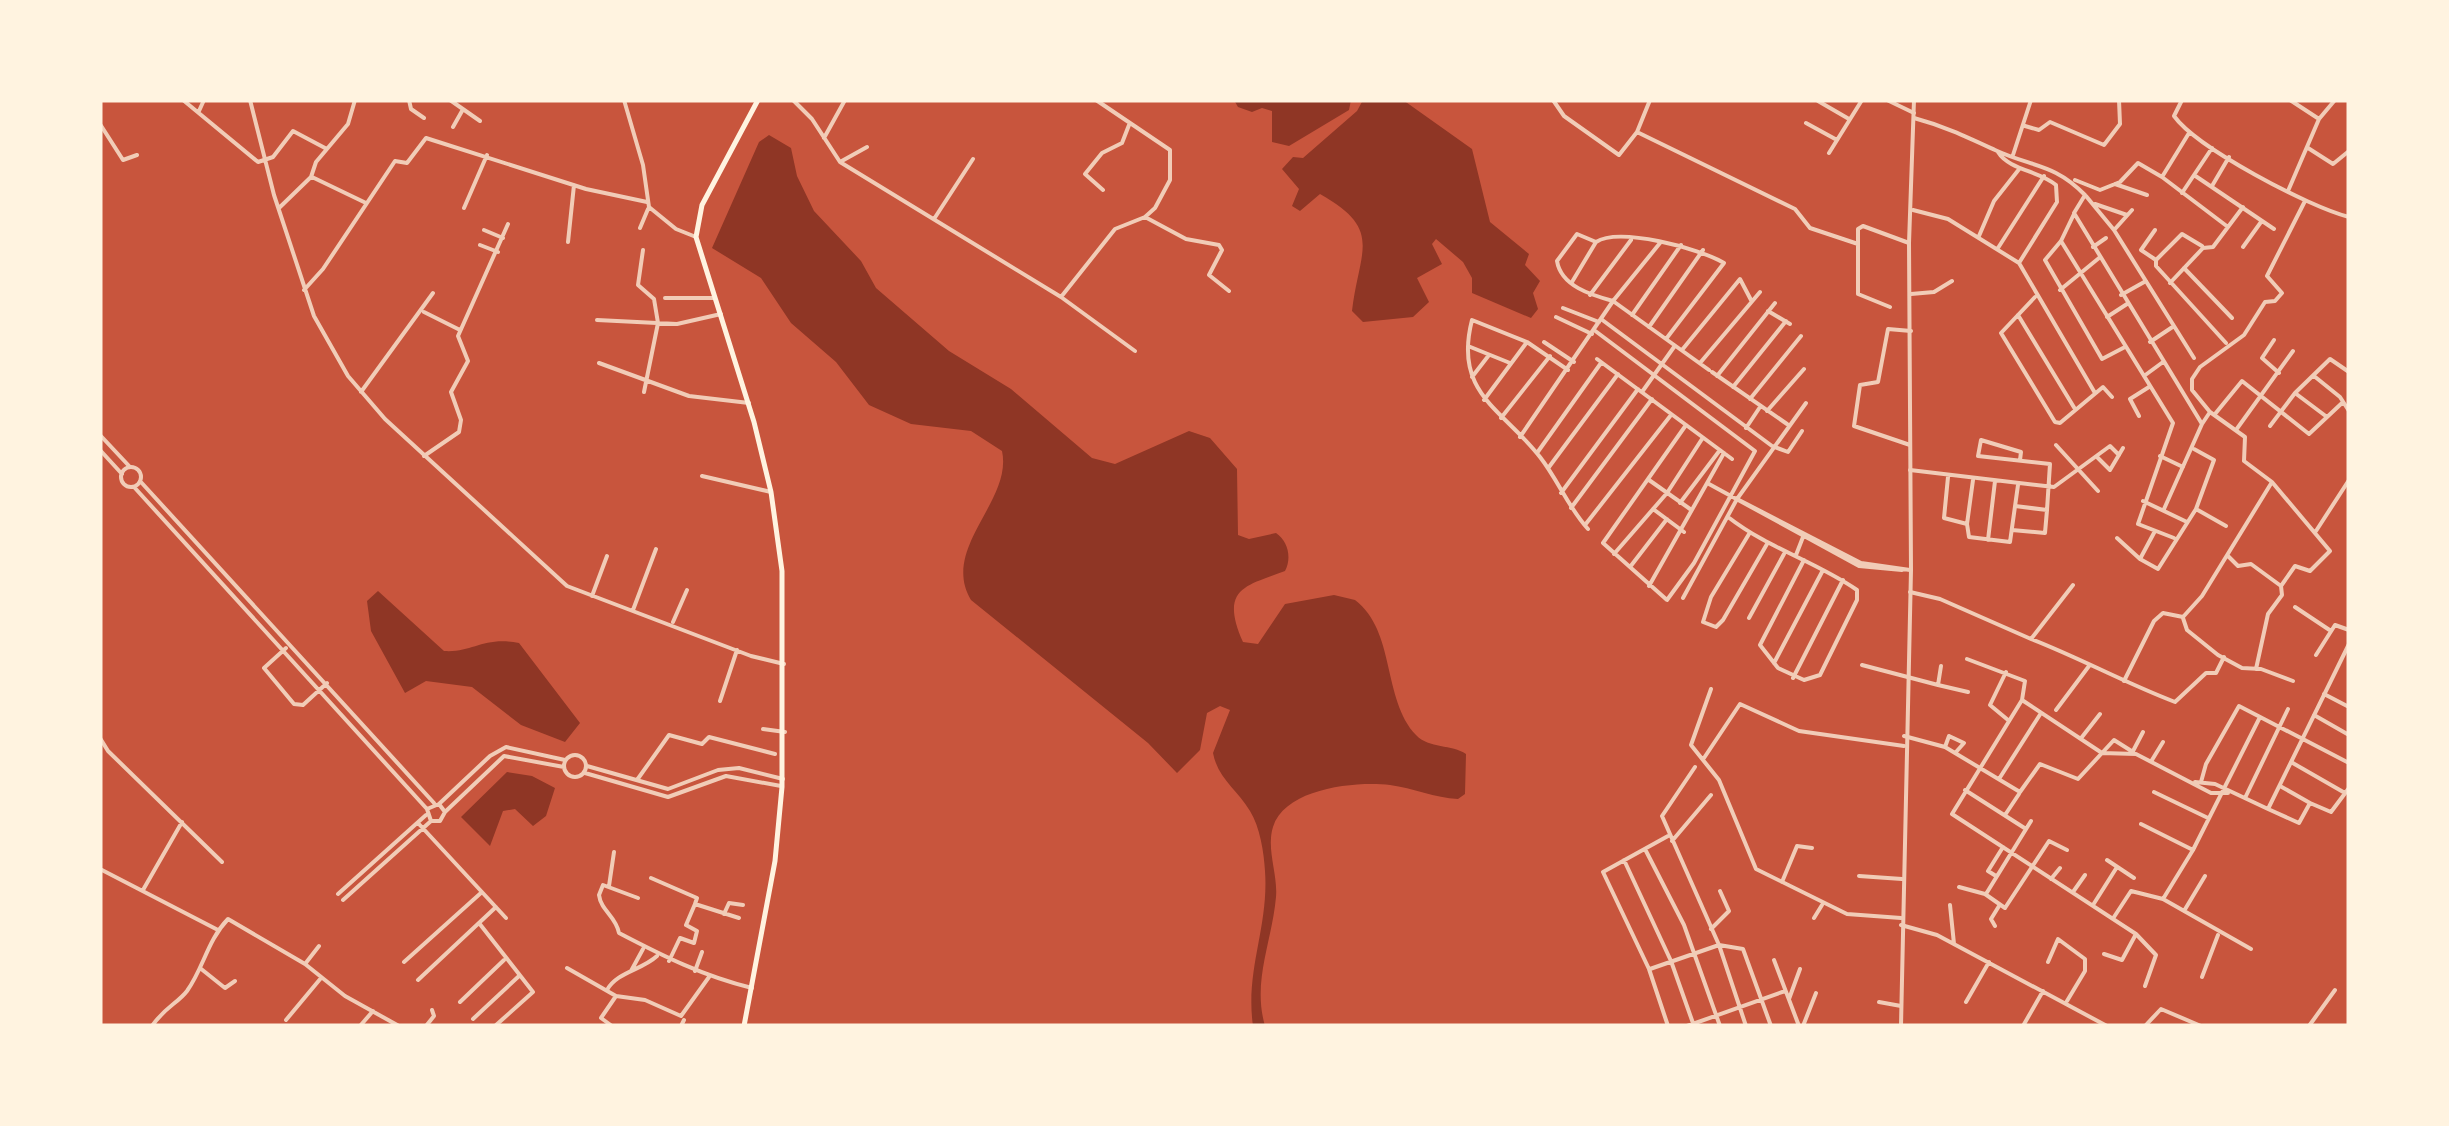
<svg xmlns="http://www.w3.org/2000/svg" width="2449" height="1126" viewBox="0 0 2449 1126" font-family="Montserrat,sans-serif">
	<rect width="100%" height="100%" fill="#c8553d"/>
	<!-- water -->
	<path fill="#8f3625" d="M1234,100H1351L1349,110L1289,146L1272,142V111L1262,108L1252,112L1238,107Z
		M1363,100H1403L1472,149L1490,222L1529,254L1525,265L1540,281L1533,293L1538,309L1531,318L1472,293V278L1463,262L1436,239L1432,244L1442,264L1417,278L1429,302L1413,317L1363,322L1352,311C1359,250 1384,230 1320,194L1300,211L1292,206L1299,189L1282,169L1293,157L1303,158L1357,111Z
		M769,135L791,148L797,176L814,211L861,261L876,288L949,351L1011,389L1092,458L1115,464L1189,431L1210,438L1237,469L1238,535L1249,539L1276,533C1288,541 1292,558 1285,571C1246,586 1219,588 1243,642L1258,644L1285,604L1334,595L1355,600C1396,631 1382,699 1416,735C1429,749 1452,744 1466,754L1465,794L1458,799C1435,798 1413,788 1390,785C1356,781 1285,788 1273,827C1266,849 1278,874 1276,897C1272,942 1252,981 1265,1026H1253C1245,970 1269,927 1265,871C1264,853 1260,827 1250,811C1237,789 1218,779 1213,753L1230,710L1220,706L1207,713L1200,750L1177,773L1148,743L971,600C940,548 1013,501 1002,451L971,431L911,424L869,405L836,362L791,323L761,278L712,248L759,142Z
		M378,591L444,651C473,653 483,636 519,643L580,723L565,742L521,725L472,687L426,681L405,693L371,631L367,601Z
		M507,772L532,776L555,788L546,816L533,826L515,809L503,811L490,846L461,817Z"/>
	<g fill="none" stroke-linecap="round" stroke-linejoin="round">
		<!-- minor -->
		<path stroke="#f1ccb7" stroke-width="4" d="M183,100L258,162L273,157L293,131L325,148
			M250,100L274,195L314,316L348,376L385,419L567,586L751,656L784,664
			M409,100L411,109L424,118
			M450,100L480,121
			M624,100L643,165L649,207L676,229L696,237
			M793,100L812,119L840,162L1061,297L1135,351
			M1553,100L1564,116L1619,155L1637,132L1650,100
			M1887,100L1914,113
			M2182,100L2174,116C2197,148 2309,207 2349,217
			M2290,100L2319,119
			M1818,101L1849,119
			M199,111L204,100
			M1914,118C1944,126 1967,137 1995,150C2031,167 2054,163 2085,195L2074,213L2202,424L2210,412L2245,437L2244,461L2272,482L2202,596L2183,617L2163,613L2154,621L2124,681
			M1806,123L1837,140
			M100,124L123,160L137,155
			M2025,126L2039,130L2050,122L2104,145L2120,124L2119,100
			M453,127L462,111
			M1637,132L1795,209L1810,228L1858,244V229L1863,226L1909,243
			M824,138L845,100
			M2308,148L2333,164L2349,151
			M1998,152C2009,170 2040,171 2056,185L2057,202L2019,263
			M1829,153L1862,100
			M2013,155L2031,100
			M840,162L867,147
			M2194,175L2274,229
			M312,177L366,203
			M2162,177L2228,227
			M2075,180L2100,190L2120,182L2138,163L2162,177L2189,133
			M2115,184L2147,195
			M2212,186L2229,157
			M1103,190L1085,174L1102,153L1122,143L1129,125
			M2288,191L2319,119L2335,100
			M2182,193L2212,148
			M2086,196L2114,230L2194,358
			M2095,204L2127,215
			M279,208L311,177L316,162L348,124L355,100
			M464,208L487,155
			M1913,210L1948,219L2019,263L2095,393
			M2074,214L2061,241L2045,260L2102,359L2125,347
			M1145,217L1186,239L1219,245L1222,250L1209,275L1229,291
			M934,219L973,159
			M640,228L648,209
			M2115,229L2132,210
			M484,230L503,238
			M2155,230L2141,250L2156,260V266L2226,343
			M1979,236L1994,201L2020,168
			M2061,241L2173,423L2138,524L2174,538
			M568,242L574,185
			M1596,242C1619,227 1699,248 1724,263L1666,339
			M1660,243L1613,301L1709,370
			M1858,244V294L1890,307
			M480,245L498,252
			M2093,247L2106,238
			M2243,247L2261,222
			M1998,248L2044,176
			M643,250L638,285L654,299L658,323L644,392
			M2156,260L2182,234L2202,246
			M2184,268L2232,318
			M2170,283L2203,248L2213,247L2243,207
			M304,290L323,269L395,161L407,163L426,138L586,189L647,202
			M2060,290L2099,258
			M1911,294L1934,292L1952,281
			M1590,295L1631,240
			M2121,295L2146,281
			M1061,297L1115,229L1145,217L1155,208L1170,180V150L1096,100
			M2035,297L2001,333L2055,422L2060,423L2103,387L2112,397
			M665,298H714
			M1563,308L1599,322
			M1768,311L1790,324
			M424,312L460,330
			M1632,315L1681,245
			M2018,315L2075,409
			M1556,317L1592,334
			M2107,317L2127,304
			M1601,319L1772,446L1788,452L1802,431
			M597,320L677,324L721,314
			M1649,327L1703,250
			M1594,330L1755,451L1694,563L1667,600L1603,543L1686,425
			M2274,340L2262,358L2279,373
			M1544,342L1574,362
			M2150,342L2174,326
			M1468,346L1510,363
			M1682,350L1740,279L1751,300
			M1597,359L1732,459
			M599,363L689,396L749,403
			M1700,363L1760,292
			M1568,370L1527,342L1472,320C1453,394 1503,409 1540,457C1558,480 1568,507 1588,529
			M1712,372L1787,424
			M1717,376L1775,303
			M2144,376L2163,362
			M2314,376L2340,397L2349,411
			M1472,377L1489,355
			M1733,387L1786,321
			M361,392L433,293
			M1642,392L1674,347
			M2295,393L2327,417
			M1750,399L1801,336
			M1484,400L1527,342
			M1767,411L1804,369
			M2210,412L2192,390V379L2200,367L2244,335L2265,302L2275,301L2282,293L2267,276L2305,201
			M2215,414L2242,381L2309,434L2342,403
			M2139,416L2130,399L2149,387
			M1501,418L1550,356
			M2270,426L2295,393L2330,359L2349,372
			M1746,428L1760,407
			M2236,430L2293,351
			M100,435L130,467
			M1520,437L1613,301C1591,295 1561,286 1557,261L1577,234L1596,242L1572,282
			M1910,445L1854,426L1860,385L1878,382L1888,329L1911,331
			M2056,445L2098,491
			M100,450L122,474
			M1537,453L1601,363
			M424,456L459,432L461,420L451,392L468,361L458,336L508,224
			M2160,456L2183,467
			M2097,457L2110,470L2123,448
			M1549,467L1618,374
			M121 477a10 10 0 1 1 20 0a10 10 0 1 1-20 0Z
			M1910,470L2054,487L2110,446L2119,455
			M702,476L771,492
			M1948,477L1944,518L1967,524L1973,480
			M1649,480L1690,509
			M140,481L434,803
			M1709,484L1859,566L1902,570
			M134,487L427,809
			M1561,493L1638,389
			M1737,499L1861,563L1910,570
			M2143,501L2187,522
			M1680,503L1720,450
			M2015,506L2047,510L2050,464L1978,456L1981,440L2021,452L2020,460
			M1571,508L1652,399
			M1653,509L1684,532
			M2164,509L2202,424
			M2196,509L2226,526
			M1728,517C1769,549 1815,561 1857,590V600L1820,675L1804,680L1778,668L1760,645L1804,560
			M1967,524L1969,537L2010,542L2018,485
			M1585,525L1671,415
			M2012,530L2045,533L2047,510
			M2316,531L2349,480
			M1749,534L1711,597L1703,622L1716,627L1723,620L1767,544
			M2117,538L2140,559L2155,531
			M1988,540L1995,481
			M1614,554L1667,493L1702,439
			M1796,555L1803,537
			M2228,556L2238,566L2251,564L2281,586L2295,566L2310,571L2330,551L2272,482
			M2140,559L2158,569L2196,509L2214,460L2194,449
			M1630,567L1667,519
			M1649,586L1724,453
			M1910,592L1940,599L2031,639L2073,585
			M592,596L607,556
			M1683,598L1737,499L1806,403
			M2295,607L2331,631
			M633,610L656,549
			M1749,618L1784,554
			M2183,618L2187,630L2218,655L2242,668L2261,669L2293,681
			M673,622L687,590
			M2031,639C2080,658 2125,683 2175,702L2206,673H2216L2224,657
			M286,648L264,668L294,704L303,705L327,683
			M2316,655L2335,625L2349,630
			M1967,659L2025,681L2022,700L2102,753L2114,740L2133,752
			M1774,663L1823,570
			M1862,665L1938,685L1941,666
			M2256,669L2268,614L2282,595L2281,586
			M2006,672L1990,705L2008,720
			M1793,678L1843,580
			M1938,685L1968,692
			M1711,689L1691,745L1719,780L1756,869L1847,914L1901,918
			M2324,694L2349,707
			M2022,700L1952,814L2136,934L2156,955L2145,986
			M720,701L737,650
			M2056,710L2089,666
			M2314,715L2349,735
			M763,729L785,732
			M1904,736L1945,747L2020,792L2040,764L2078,779L2102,753L2136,754L2211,793H2228
			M2082,737L2100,714
			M100,738L108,751L222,862
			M1945,747L1949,736L1964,743L1956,752
			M2132,753L2143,732
			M564 766a11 11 0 1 1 22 0a11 11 0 1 1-22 0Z
			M1704,758L1740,704L1799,731L1904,746
			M2152,760L2163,742
			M2291,762L2345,793
			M587,766L668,789L718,770L739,768L783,779
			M1695,767L1662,816L1719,945L1746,1026
			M585,773L668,797L726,776L781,786
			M1999,779L2041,713
			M637,780L669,735L702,744L709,737L775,754
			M2195,782L2215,784L2268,809L2349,644
			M2201,782L2206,764L2239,706L2349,763
			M2280,786L2310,803
			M1965,790L2026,829
			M2154,792L2208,818
			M2245,798L2288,709
			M439,804L490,756L506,747L565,760
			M2268,809L2299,823L2310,803L2331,812L2349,788
			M445,812L504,756L564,767
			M2005,815L2019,794
			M418,823L506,918
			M2141,824L2193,850
			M1668,836L1603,872L1649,969L1668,1026
			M1672,841L1711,795
			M1646,851L1684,925L1720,1026
			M1624,860L1671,961L1694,1026
			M2107,860L2134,878
			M100,869L218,930
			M1859,876L1902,879
			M1996,876L1988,871L2003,847
			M651,878L697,898L695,904
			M2051,879L2060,868
			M1782,882L1797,846L1812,848
			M609,886L614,852
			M1959,887L1985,894L2005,908L2049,841L2067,850
			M143,890L182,822
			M2073,892L2085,875
			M338,894L426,815
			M1986,894L2031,821
			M638,898L603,885L599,895C601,911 616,916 619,933C663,956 703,976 752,988
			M343,900L431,821H440L445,812L439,804L427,809L431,821
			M1950,905L1954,944
			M2093,905L2117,867
			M2184,911L2205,876
			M724,914L729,903L743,905
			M2114,917L2131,891L2163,899
			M1814,918L1822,905
			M479,923L533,992L495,1026
			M1901,925L1937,935L2107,1026
			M1995,926L1991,919L1999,906
			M1711,929L1729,911L1720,891
			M2251,949L2163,899L2193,850L2260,717
			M2104,954L2122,960L2136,934
			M1774,960L1799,1026
			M669,961L680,938L694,943L697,931L686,925L695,904L739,918
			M404,962L482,892
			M2048,962L2058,939L2085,959V971L2067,1001
			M305,964L319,946
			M200,968L225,988L235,981
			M567,968L616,996L645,1000L681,1016L709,977
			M1650,969L1719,945L1743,949L1771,1026
			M631,971L643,949
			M695,971L702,952
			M2202,977L2218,935
			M418,980L496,907
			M607,990C617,972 642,970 657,956
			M1789,999L1800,969
			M460,1002L504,960
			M1879,1002L1901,1006
			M1966,1002L1989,962
			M473,1019L519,976
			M286,1020L321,978
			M152,1026C165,1007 178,1003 187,991C204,967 207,941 228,919L305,964L345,996L399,1026
			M360,1026L373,1011
			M426,1026L434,1016L432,1010
			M612,1026L601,1018L616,996
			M681,1026L684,1020
			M1687,1026L1785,991
			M1803,1026L1816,993
			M2023,1026L2043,991
			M2145,1026L2161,1009L2201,1026
			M2265,1026H2303
			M2309,1026L2335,990"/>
		<!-- tertiary -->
		<path stroke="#f1ccb7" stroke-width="4" d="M1901,1026L1911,570L1909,243L1914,100"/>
		<!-- primary -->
		<path stroke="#fff3e0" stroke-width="5" d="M744,1026L775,861L782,787V571L771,492L754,422L696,237L702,205L758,100"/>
	</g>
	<!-- border -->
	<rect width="2449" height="1126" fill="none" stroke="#fff3e0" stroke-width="205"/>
</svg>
